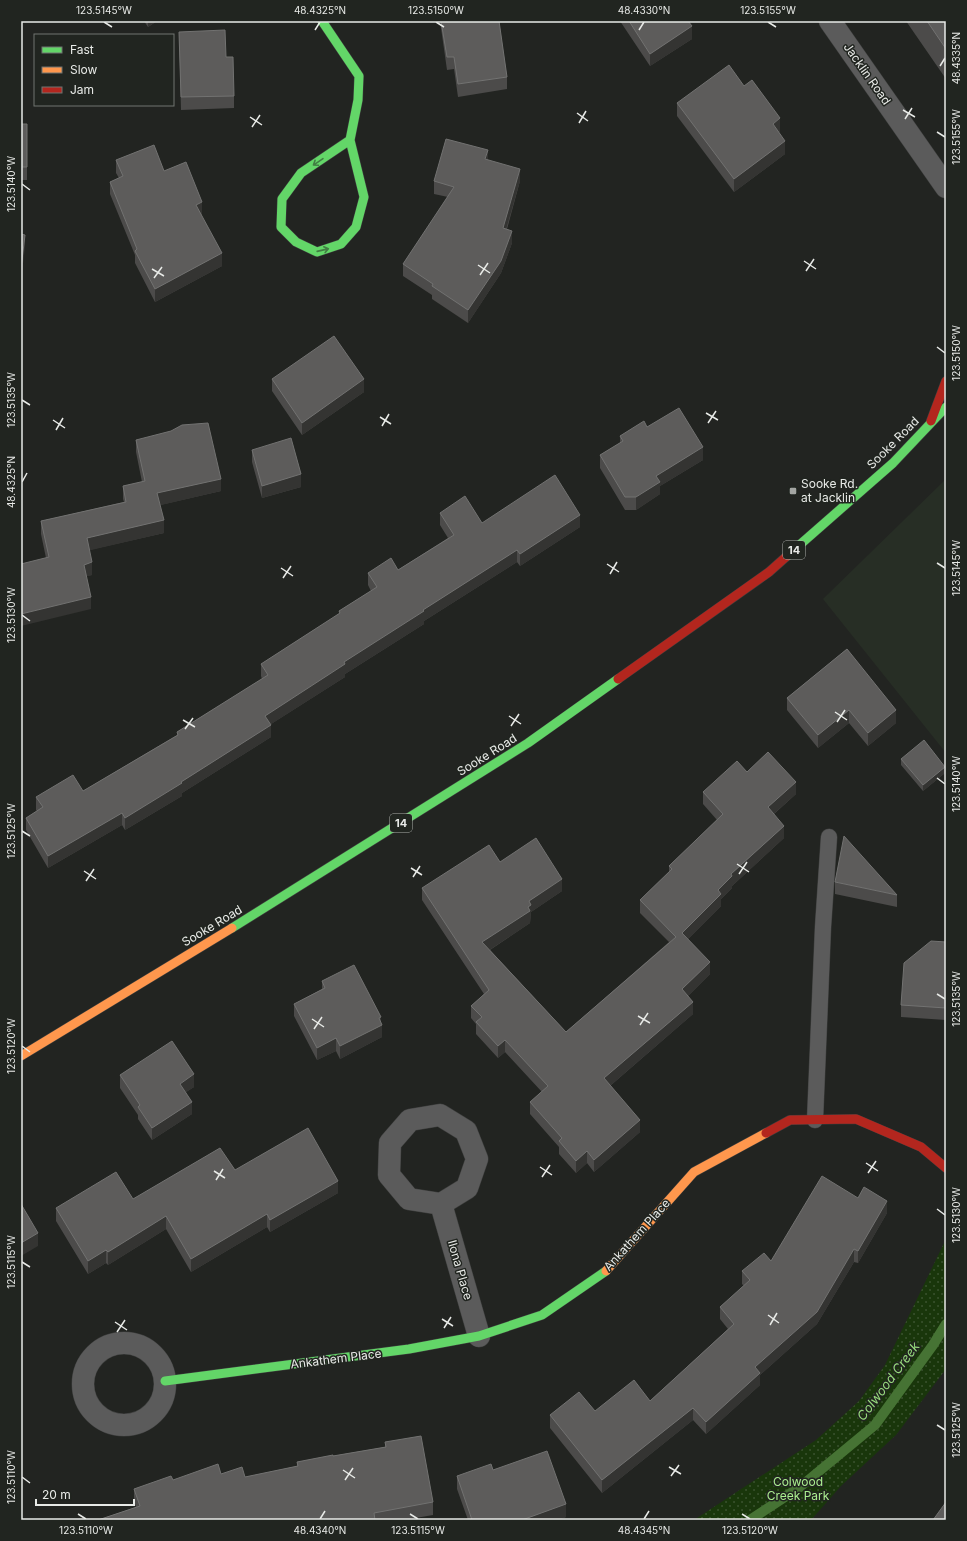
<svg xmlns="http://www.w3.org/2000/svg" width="967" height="1541" viewBox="0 0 967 1541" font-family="Inter,sans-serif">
	<defs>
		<pattern id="park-dots" width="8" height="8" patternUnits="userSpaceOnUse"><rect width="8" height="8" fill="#19360b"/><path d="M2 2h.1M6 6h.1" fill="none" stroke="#3a532f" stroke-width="1.8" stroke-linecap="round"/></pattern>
	</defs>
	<rect width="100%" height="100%" fill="#222421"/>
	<!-- built -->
	<path fill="#272e25" d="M946,479V753L823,599Z"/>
	<!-- park -->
	<path fill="url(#park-dots)" d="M946,1239V1369L896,1435L841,1486L811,1520H694L816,1440L859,1401L885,1365Z"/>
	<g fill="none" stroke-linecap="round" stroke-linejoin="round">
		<!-- stream -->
		<path stroke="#467334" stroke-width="10" d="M750,1520L800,1487L875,1425L933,1345L946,1324"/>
		<defs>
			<path id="lane" d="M815,1120L823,927L829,837"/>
			<path id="street" d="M830,21L946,187
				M440,1115L466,1131L477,1159L467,1188L441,1204L409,1199L389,1175L390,1143L410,1120Z
				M441,1204L479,1336
				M83 1384a41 41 0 1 1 82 0a41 41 0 1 1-82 0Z"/>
			<path id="fast" d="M322,21L359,76L358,100L350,140L364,197L356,227L341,244L317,252L296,242L281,227L282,199L301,173L350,140
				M787,556L893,463L946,407
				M232,928L528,743L618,679
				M165,1381L409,1349L479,1336L542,1315L606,1271"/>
			<path id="slow" d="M21,1056L232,928
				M606,1271L694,1172L766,1133"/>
			<path id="jam" d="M931,421L946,381
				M618,679L769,572L787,556
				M766,1133L790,1120L856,1119L921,1147L946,1168"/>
		</defs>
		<!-- lane casing -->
		<use href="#lane" stroke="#3e3f3e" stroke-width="17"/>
		<!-- street casing -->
		<use href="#street" stroke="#3e3f3e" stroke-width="23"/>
		<!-- fast casing -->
		<use href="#fast" stroke="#3e3f3e" stroke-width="10"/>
		<!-- slow casing -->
		<use href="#slow" stroke="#3e3f3e" stroke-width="10"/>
		<!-- jam casing -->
		<use href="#jam" stroke="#3e3f3e" stroke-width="10"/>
		<!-- lane -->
		<use href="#lane" stroke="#5b5b5b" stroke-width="16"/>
		<!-- street -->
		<use href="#street" stroke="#5b5b5b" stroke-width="22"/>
		<!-- fast -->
		<use href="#fast" stroke="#63d668" stroke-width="9"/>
		<!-- slow -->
		<use href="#slow" stroke="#ff974d" stroke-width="9"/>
		<!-- jam -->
		<use href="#jam" stroke="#b3261e" stroke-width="9"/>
	</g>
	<!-- wall -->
	<path fill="#4c4b4a" d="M144,21H157L148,27Z
		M440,21H499L507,77V89L458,97L454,69L447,70Z
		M620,21H688L692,39L650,66Z
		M906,21H946V79Z
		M179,32L226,57L234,96V108L181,110Z
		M744,86L780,131L779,132L785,154L734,192L677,116V103Z
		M21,124H27V180H21Z
		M116,160L164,171L202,215H201L222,266L155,302L135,263V255L110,194V182L119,178L116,173Z
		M488,160L520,181L507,229L512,243L501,273L468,323L432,299V295L403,276V264L448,197L434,194V181Z
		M272,379L364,392L302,435L272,391Z
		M647,427L703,460L660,486V494L636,510H625L600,468V455L620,443V436Z
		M136,440L221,491L160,505L164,533L89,550L92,575L86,576L91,609L46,558L41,534V521L124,502L123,499V486L142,482L136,452Z
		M252,450L301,487L262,498L252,462Z
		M440,513L482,523L580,527L520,566L517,562L424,621V624L345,674V677L271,724V737L182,793V796L125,830L122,825L48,868L26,830V818L37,811L36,810V797L83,791L177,735V732L262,679L261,676V664L339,614V611L371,591L368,585V573L398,570L448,538L440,525Z
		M847,649L896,723L868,746L849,723L818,748L787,710V698Z
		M901,759L945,773L923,791L901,765Z
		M747,772L796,794L774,814L784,838L732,886V888L721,899V906L688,939L710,974L688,996L693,1014L610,1086L640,1132L594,1172L587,1163L576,1173L559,1154V1147L530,1114V1102L542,1092L505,1052L498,1058L476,1034V1024L471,1018V1006L484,994L422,900V888L500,862L562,891L531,912L530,923L490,950L566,1032L669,942L640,913V900L669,872V866L717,820L703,804V792Z
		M835,882L897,895V907L835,894Z
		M946,942V1020L901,1017V1005Z
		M322,981L381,1022L382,1037L340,1059L336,1051L317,1060L294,1016V1004L322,989Z
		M120,1075L194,1087L186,1092L192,1114L152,1140L138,1119V1115L120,1088Z
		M235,1170L338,1193L270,1232L267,1227L191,1272L166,1229L108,1265L106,1263L88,1274L56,1221V1208L133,1199Z
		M858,1198L887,1213L858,1263L854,1262L817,1324L760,1375V1385L706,1434L693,1420L602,1493L550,1428V1415L595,1411L650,1401L728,1329L720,1319V1307L744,1286L742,1284V1271L771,1261Z
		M385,1442L433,1502V1515L404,1520H98L136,1507L134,1501V1489L173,1480L221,1474L245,1477L297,1466V1462L385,1447Z
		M493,1470L566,1517L557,1520H468L457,1489V1476Z"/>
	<!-- shaded-wall -->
	<path fill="#343432" d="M148,21H157L148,27Z
		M692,26V39L650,66V54Z
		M780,118V131L773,136V124Z
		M785,141V154L734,192V179Z
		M488,150V162L485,159Z
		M520,169V181L503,240V228Z
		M202,202V215L196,218V205Z
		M512,231V243L501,273L468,323V310Z
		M25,235V247L21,280V268Z
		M222,253V266L155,302V289Z
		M364,379V392L302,435V423Z
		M703,447V460L660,486V494L636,510V497L656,476Z
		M301,474V487L262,498V486Z
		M221,479V491L157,506V493Z
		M580,515V527L520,566V554Z
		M164,520V533L87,551V538Z
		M517,550V562L424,621V624L345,674V677L265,728V716L344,662L423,610Z
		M92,562V575L84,577V565Z
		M91,597V609L21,626V614Z
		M849,710V723L818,748V735Z
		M896,710V723L868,746V733Z
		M271,725V737L182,793V796L125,830V818Z
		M945,767V773L923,791V785Z
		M796,782V794L768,819V807Z
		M122,813V825L48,868V856Z
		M784,826V838L732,886V888L721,899V906L682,945V933L731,874Z
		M562,879V891L531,912L530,923L482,955V942L528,907L529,901Z
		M710,962V974L682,1002V989Z
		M693,1002V1014L604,1091V1078Z
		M381,1017V1025H382V1037L340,1059V1046Z
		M336,1038V1051L317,1060V1048Z
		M505,1040V1052L498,1058V1046Z
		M194,1074V1087L180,1096V1084Z
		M192,1102V1114L152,1140V1128Z
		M640,1120V1132L594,1172V1160Z
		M587,1151V1163L576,1173V1161Z
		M338,1181V1193L270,1232V1220Z
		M887,1201V1213L858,1263V1251Z
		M267,1214V1227L191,1272V1259Z
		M166,1216V1229L108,1265V1252Z
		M38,1233V1246L21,1256V1243Z
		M854,1249V1262L817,1324L760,1375V1385L706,1434V1422L755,1367Z
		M106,1250V1263L88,1274V1261Z
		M693,1408V1420L602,1493V1480Z
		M566,1504V1517L557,1520H522Z"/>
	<!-- building -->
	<path fill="#5d5c5b" stroke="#727271" d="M441,21H499L507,77L458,84L454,57H447Z
		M629,21H688L692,26L650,54Z
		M927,21H946V49Z
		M225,30L226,57H233L234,96L181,97L179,32Z
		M729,65L744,86L752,80L780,118L773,124L785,141L734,179L677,103Z
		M21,124H27V167H21Z
		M446,139L488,150L485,159L520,169L503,228L512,231L501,261L468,310L432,286L433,284L403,264L454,187L434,181Z
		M154,145L164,171L186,162L202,202L196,205L222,253L155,289L135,251L137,249L110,182L123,176L116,160Z
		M21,234L25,235L21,268Z
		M334,336L364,379L302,423L272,379Z
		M679,408L703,447L656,476L660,482L636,497H625L600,455L623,441L620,436L644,421L647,427Z
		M208,423L221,479L157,493L164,520L87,538L92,562L84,565L91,597L21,614V564L49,557L41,521L126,502L123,486L145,481L136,440L171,431L182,425Z
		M291,438L301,474L262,486L252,450Z
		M555,475L580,515L520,554L517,550L423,610L424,611L344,662L345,664L265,716L271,725L181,782L182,783L125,818L122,813L48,856L26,818L43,807L36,797L73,775L83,791L178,735L177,732L268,675L261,664L340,613L339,611L377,587L368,573L391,558L398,570L454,535L440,513L465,496L482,523Z
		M847,649L896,710L868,733L849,710L818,735L787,698Z
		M924,740L945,767L923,785L901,759Z
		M768,752L796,782L768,807L784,826L731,874L732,876L718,890L721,894L682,933L710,962L682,989L693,1002L604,1078L640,1120L594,1160L587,1151L576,1161L559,1141L562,1138L530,1102L548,1086L505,1040L498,1046L476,1022L482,1017L471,1006L489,990L422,888L489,845L500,862L536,838L562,879L529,901L531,905L528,907L530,911L482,942L566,1032L676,937L640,900L672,869L669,866L723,814L703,792L737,761L747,772Z
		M844,836L897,895L835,882Z
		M931,941L946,942V1008L901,1005L904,963Z
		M354,965L381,1017L379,1018L382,1025L340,1046L336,1038L317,1048L294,1004L325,988L322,981Z
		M172,1041L194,1074L180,1084L192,1102L152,1128L138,1107L140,1105L120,1075Z
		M308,1128L338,1181L270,1220L267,1214L191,1259L166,1216L108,1252L106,1250L88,1261L56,1208L116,1172L133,1199L220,1148L235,1170Z
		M822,1176L858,1198L864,1187L887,1201L858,1251L854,1249L817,1312L755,1367L760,1373L706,1422L693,1408L602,1480L550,1415L579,1392L595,1411L634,1380L650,1401L734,1324L720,1307L750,1280L742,1271L764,1253L771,1261Z
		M21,1204L38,1233L21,1243Z
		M421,1436L433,1502L374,1513L375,1520H98L140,1506L134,1489L171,1476L173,1480L218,1464L221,1474L242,1467L245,1477L298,1466L297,1462L333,1455V1456L386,1447L385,1442Z
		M547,1451L566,1504L522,1520H472L457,1476L491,1464L493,1470Z
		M946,1502V1520H933Z"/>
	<!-- one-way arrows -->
	<defs><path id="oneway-shaft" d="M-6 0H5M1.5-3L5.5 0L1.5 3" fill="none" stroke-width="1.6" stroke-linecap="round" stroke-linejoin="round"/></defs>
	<g stroke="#427e44">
		<use href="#oneway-shaft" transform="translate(318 162) rotate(146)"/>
		<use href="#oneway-shaft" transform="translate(323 250) rotate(-13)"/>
	</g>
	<!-- ticks -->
	<path fill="none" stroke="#e8eae7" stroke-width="1.5" d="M104,22L112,27M436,22L444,27M768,22L776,27M315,30L320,22M639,30L644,22M940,66L945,58M903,110L915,117M577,113L588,121M250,117L262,125M905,119L912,108M579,123L586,111M252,127L260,115M937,132L945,137M22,184L30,190M804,261L816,269M478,265L490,273M152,269L164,276M806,271L814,259M480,275L488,263M154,278L162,267M937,347L945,353M22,400L30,405M706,413L718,420M380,417L391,424M53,420L65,428M708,423L716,411M382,426L389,414M56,430L63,418M22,482L27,473M937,563L945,568M607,564L619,572M281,568L293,576M610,574L617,562M283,578L291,566M22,615L30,621M835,712L847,720M509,716L521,724M183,720L195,727M837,722L845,710M511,726L519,714M185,729L193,718M937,778L945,784M22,831L30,836M737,864L749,872M411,868L422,875M84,871L96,879M739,874L747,862M413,877L420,866M86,881L94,869M937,994L945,999M638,1016L650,1023M312,1019L324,1027M640,1025L648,1013M314,1029L322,1017M22,1046L30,1052M866,1163L878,1171M540,1167L552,1175M214,1171L225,1178M868,1173L876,1161M542,1177L550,1165M216,1180L223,1169M937,1209L945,1215M22,1262L30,1267M768,1315L779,1323M442,1319L453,1326M115,1322L127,1330M770,1325L777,1313M444,1328L451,1317M117,1332L125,1320M937,1425L945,1430M669,1467L681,1474M343,1470L355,1478M671,1476L679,1465M22,1477L30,1483M345,1480L353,1468M78,1514L86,1519M410,1514L418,1519M742,1514L750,1519M320,1519L325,1511M644,1519L649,1511"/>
	<!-- markers -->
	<rect fill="#a3a5a2" stroke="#212520" stroke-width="1.5" x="789" y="487" width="8" height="8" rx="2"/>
	<g text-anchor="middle" stroke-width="3" stroke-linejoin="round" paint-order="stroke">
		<!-- shield labels -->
		<g fill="#212520" stroke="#acafab" stroke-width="1">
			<rect x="783" y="541" width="22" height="18" rx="3"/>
			<rect x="390" y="814" width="22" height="18" rx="3"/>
		</g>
		<g font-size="11" font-weight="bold" fill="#e8eae7">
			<text x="794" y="554">14</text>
			<text x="401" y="827">14</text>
		</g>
		<!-- street labels -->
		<g font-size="12" fill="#e8eae7" stroke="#212520">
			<text transform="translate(867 74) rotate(55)" y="4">Jacklin Road</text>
			<text transform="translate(893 443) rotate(-45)" y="4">Sooke Road</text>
			<text transform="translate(487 755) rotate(-32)" y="4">Sooke Road</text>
			<text transform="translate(212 926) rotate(-31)" y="4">Sooke Road</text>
			<text transform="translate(637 1235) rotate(-48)" y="4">Ankathem Place</text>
			<text transform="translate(460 1270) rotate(74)" y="4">Ilona Place</text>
			<text transform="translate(336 1359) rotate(-7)" y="4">Ankathem Place</text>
		</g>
		<!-- poi labels -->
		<g font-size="12" fill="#e8eae7" stroke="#212520" text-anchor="start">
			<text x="801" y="488">Sooke Rd.<tspan x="801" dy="14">at Jacklin</tspan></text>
		</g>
		<!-- park labels -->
		<g font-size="12" fill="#aaee8f" stroke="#212520">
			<text x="798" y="1486">Colwood<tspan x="798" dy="14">Creek Park</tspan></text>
		</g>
		<!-- water labels -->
		<g font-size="13" font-style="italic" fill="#97db7d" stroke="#212520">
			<text transform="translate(888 1381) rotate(-53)" y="5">Colwood Creek</text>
		</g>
	</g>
	<!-- border -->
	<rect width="967" height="1541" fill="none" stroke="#212520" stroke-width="44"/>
	<!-- legend -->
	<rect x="34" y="34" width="140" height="72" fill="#212520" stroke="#717470"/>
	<rect x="42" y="47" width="20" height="6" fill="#63d668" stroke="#717470"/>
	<text x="70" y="54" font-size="12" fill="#e8eae7">Fast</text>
	<rect x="42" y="67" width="20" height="6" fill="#ff974d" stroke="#717470"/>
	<text x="70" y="74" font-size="12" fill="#e8eae7">Slow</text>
	<rect x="42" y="87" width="20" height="6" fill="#b3261e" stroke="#717470"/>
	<text x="70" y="94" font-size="12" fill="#e8eae7">Jam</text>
	<!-- scale -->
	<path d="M36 1499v6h98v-6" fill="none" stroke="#e8eae7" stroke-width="2"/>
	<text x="42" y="1499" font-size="12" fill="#e8eae7" stroke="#212520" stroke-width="3" paint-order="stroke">20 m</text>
	<rect x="22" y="22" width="923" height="1497" fill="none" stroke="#e8eae7" stroke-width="1.5"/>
	<g font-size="10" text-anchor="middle" fill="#e8eae7">
		<text x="104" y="14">123.5145°W</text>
		<text x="320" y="14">48.4325°N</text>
		<text x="436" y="14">123.5150°W</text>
		<text x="644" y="14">48.4330°N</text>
		<text x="768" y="14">123.5155°W</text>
		<text transform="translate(956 58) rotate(-90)" y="4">48.4335°N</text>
		<text transform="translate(956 137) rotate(-90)" y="4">123.5155°W</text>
		<text transform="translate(11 184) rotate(-90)" y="4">123.5140°W</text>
		<text transform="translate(956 353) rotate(-90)" y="4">123.5150°W</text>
		<text transform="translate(11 400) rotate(-90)" y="4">123.5135°W</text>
		<text transform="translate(11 482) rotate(-90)" y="4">48.4325°N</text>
		<text transform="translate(956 568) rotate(-90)" y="4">123.5145°W</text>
		<text transform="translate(11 615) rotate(-90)" y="4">123.5130°W</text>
		<text transform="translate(956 784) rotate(-90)" y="4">123.5140°W</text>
		<text transform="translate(11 831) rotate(-90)" y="4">123.5125°W</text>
		<text transform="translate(956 999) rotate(-90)" y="4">123.5135°W</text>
		<text transform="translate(11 1046) rotate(-90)" y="4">123.5120°W</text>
		<text transform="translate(956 1215) rotate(-90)" y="4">123.5130°W</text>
		<text transform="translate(11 1262) rotate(-90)" y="4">123.5115°W</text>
		<text transform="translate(956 1430) rotate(-90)" y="4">123.5125°W</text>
		<text transform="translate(11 1477) rotate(-90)" y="4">123.5110°W</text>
		<text x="86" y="1534">123.5110°W</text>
		<text x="320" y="1534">48.4340°N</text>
		<text x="418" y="1534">123.5115°W</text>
		<text x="644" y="1534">48.4345°N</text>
		<text x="750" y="1534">123.5120°W</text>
	</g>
</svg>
